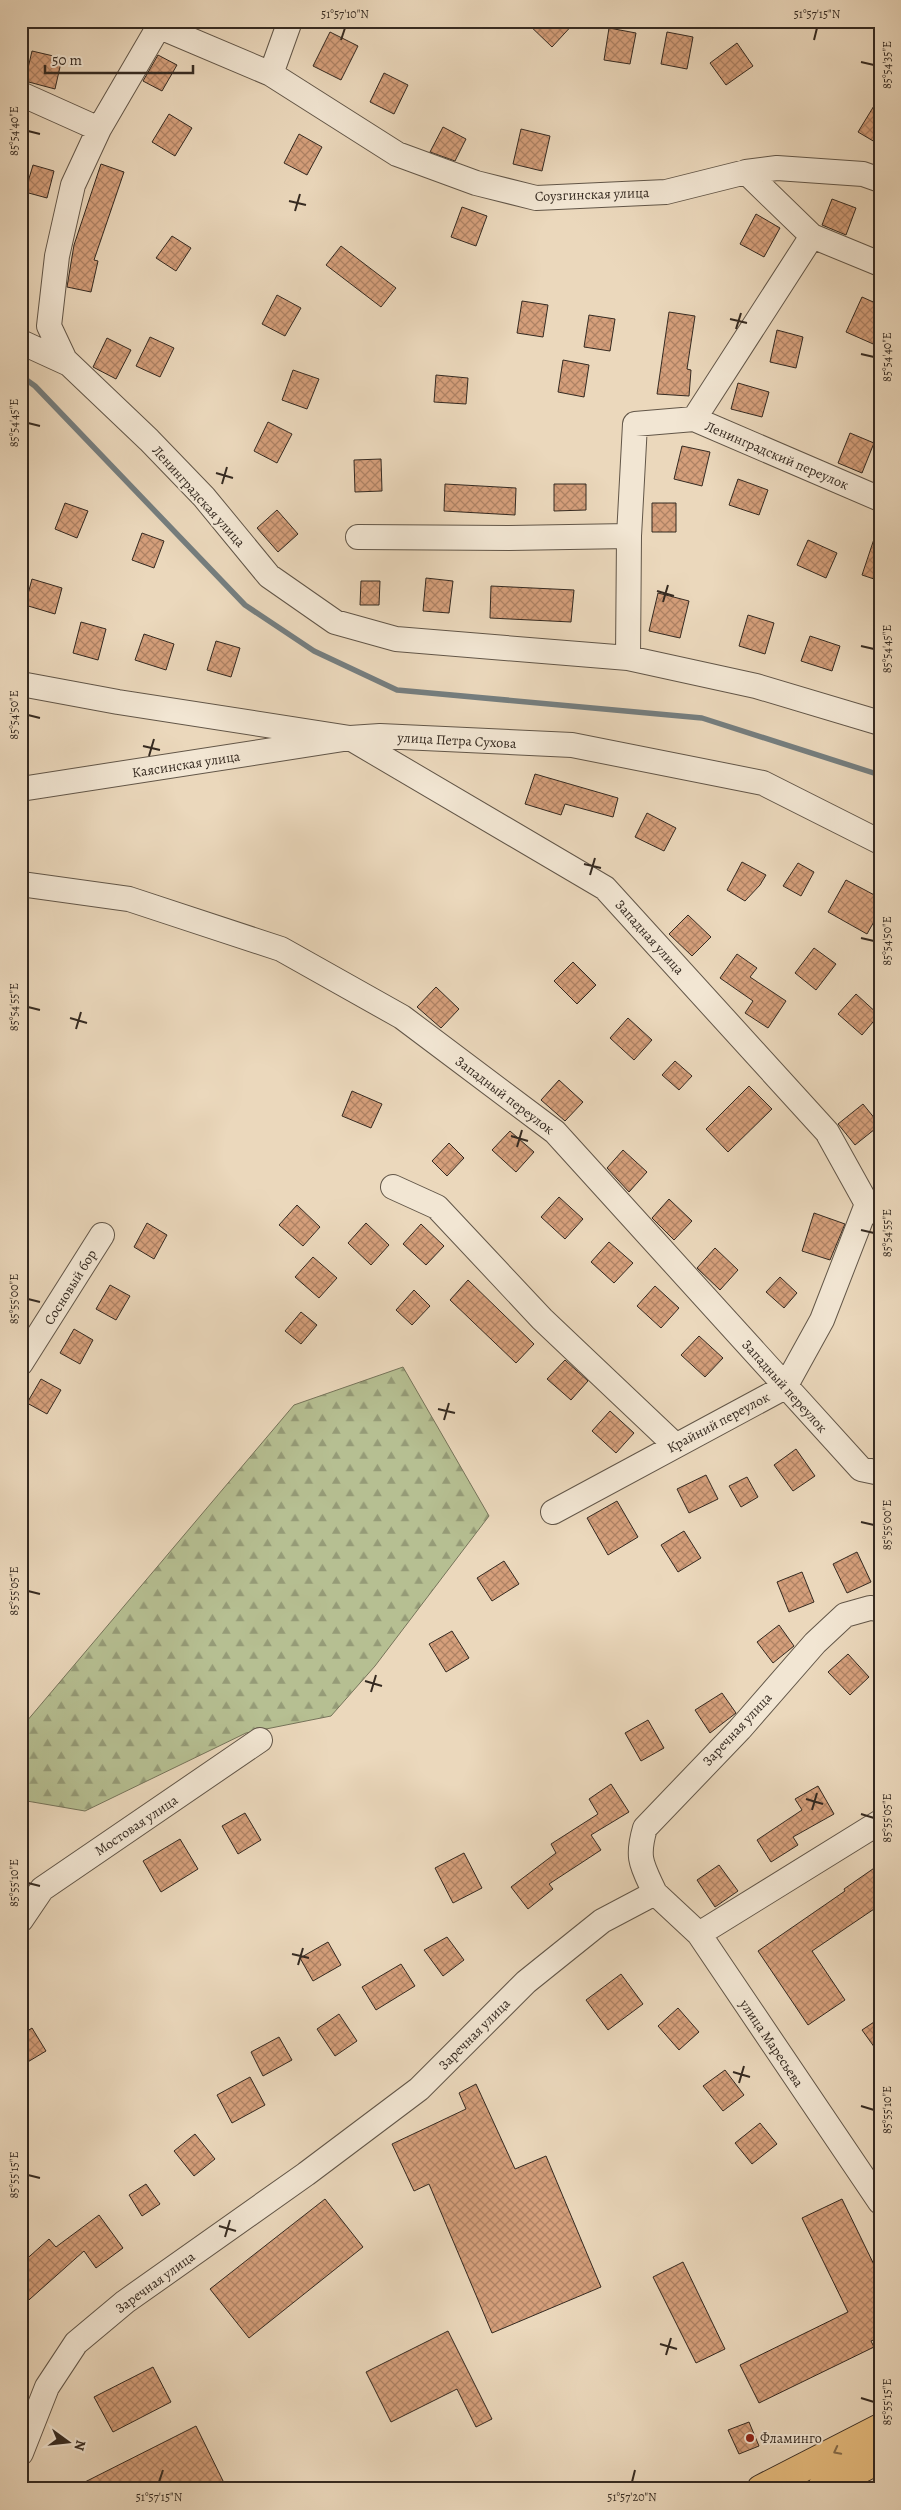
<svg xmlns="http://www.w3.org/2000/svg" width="901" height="2510" viewBox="0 0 901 2510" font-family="Alegreya,serif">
	<defs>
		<pattern id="forest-firs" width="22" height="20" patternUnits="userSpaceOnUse" patternTransform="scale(1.25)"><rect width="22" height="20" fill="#b6bf92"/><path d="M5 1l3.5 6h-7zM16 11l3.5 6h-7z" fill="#959b77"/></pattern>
		<pattern id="building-cross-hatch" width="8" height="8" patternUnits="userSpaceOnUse" patternTransform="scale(1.25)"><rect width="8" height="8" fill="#d59f7b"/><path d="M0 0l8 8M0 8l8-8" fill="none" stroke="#ae8264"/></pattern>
	</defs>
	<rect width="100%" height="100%" fill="#ebd8bc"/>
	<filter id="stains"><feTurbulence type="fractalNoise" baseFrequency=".004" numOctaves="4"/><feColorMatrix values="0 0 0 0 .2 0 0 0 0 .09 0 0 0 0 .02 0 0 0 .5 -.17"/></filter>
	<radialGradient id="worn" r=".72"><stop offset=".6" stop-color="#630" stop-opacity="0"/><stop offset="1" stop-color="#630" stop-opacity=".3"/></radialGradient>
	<!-- forest -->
	<path fill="url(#forest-firs)" stroke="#76745a" d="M403,1367L489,1516L375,1666L331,1716L246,1733L85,1811L21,1800V1728L294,1405Z"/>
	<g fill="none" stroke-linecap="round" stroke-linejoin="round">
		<!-- stream -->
		<path stroke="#757e7f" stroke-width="5.5" d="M21,376L35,386L245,605L314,651L397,690L702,718L880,775"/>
	</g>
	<!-- building -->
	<path fill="url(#building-cross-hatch)" stroke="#352a21" d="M525,21H576L552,47Z
		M609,28L636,33L630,64L604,60Z
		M330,32L358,46L341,80L313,66Z
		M667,32L693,37L687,69L661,64Z
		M737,43L753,66L726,85L710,63Z
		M32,51L62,58L55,89L25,81Z
		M158,55L177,65L162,91L143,81Z
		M384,73L408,85L394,114L370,102Z
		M880,96V145L858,132Z
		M169,114L192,128L175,156L152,142Z
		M443,127L466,139L455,161L430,152Z
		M521,129L550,136L542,171L513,164Z
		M299,134L322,147L307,175L284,163Z
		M101,164L124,172L94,260L98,261L91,292L67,287L74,245Z
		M33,165L54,171L47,198L25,192Z
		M832,199L856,208L846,235L822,225Z
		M462,207L487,216L476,246L451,237Z
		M756,214L780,228L764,257L740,244Z
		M172,236L191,248L176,271L156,258Z
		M341,246L396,288L381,307L326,265Z
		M277,295L301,308L285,336L262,324Z
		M862,297L880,305V347L846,332Z
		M522,301L548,305L543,337L517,333Z
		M669,312L695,316L687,369L691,370L689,396L657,394Z
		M589,315L615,319L610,351L584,347Z
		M777,330L803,337L796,368L770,362Z
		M150,337L174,348L160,377L136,366Z
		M107,338L131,350L116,379L93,367Z
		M563,360L589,365L584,397L558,392Z
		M293,370L319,379L307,409L282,400Z
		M436,375L468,378L466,404L434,402Z
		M738,383L769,392L762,417L731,409Z
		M268,422L292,434L277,463L254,451Z
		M850,433L874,443L862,473L838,463Z
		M682,446L710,452L702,486L674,479Z
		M381,459L382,491L355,492L354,460Z
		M738,479L768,490L759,515L729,505Z
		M445,484L516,488L515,515L444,511Z
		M554,484H586V510L554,511Z
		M65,503L88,511L77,538L55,529Z
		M652,503H676V532H652Z
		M277,510L298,534L278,552L257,528Z
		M877,530H880V581L862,575Z
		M142,533L164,541L154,568L132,560Z
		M808,540L837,553L826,578L797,565Z
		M426,578L453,581L449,613L423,611Z
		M32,579L62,588L55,614L25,605Z
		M361,581H380L379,605H360Z
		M491,586L574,590L571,622L490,618Z
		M658,593L689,601L680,638L649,631Z
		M748,615L774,623L765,654L739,646Z
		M81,622L106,629L98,660L73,653Z
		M144,634L174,644L166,670L135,660Z
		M810,636L840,646L832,671L801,661Z
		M216,641L240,648L231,677L207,670Z
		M535,774L618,798L613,817L565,804L561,815L525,804Z
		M647,813L676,828L664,851L635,837Z
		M742,862L766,875L760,885L745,901L727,890Z
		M798,863L814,872L801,896L783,886Z
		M846,880L880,898V911L867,934L828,912Z
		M688,915L711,937L692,956L669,934Z
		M814,948L836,964L816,990L795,973Z
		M737,954L757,968L750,977L786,1001L768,1028L745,1013L753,1001L720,978Z
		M573,962L596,985L577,1004L554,981Z
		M436,987L459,1009L441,1028L417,1007Z
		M856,994L879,1015L862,1035L838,1014Z
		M628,1018L652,1040L634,1060L610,1038Z
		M675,1061L692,1076L679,1090L662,1075Z
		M559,1080L583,1102L565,1121L541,1100Z
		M749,1086L772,1109L728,1152L706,1129Z
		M352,1091L382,1104L371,1128L342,1116Z
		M863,1104L880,1125L855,1145L838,1124Z
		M510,1131L534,1152L516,1172L492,1150Z
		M449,1143L464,1158L447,1176L432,1161Z
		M623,1150L647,1172L629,1192L607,1168Z
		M559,1197L583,1219L565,1239L541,1217Z
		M669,1199L692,1221L674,1240L652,1218Z
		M297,1205L320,1227L303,1246L279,1225Z
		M814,1213L845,1224L830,1260L802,1251Z
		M147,1223L167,1235L154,1259L134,1247Z
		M366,1223L389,1245L371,1265L348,1243Z
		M421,1224L444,1246L426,1265L403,1244Z
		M609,1242L633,1263L614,1283L591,1262Z
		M715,1248L738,1270L720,1290L697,1268Z
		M313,1257L337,1278L319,1298L295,1277Z
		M780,1277L797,1293L784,1308L766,1292Z
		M468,1280L534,1344L516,1363L450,1300Z
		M110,1285L130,1296L116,1320L96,1309Z
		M655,1286L679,1308L661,1328L637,1306Z
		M414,1290L430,1306L412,1325L396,1310Z
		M301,1312L317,1325L301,1344L285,1331Z
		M74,1329L93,1340L80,1364L60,1353Z
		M699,1336L723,1358L705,1377L681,1355Z
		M565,1360L588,1381L571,1400L547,1379Z
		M41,1379L61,1390L47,1414L27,1403Z
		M610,1411L634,1433L616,1453L592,1431Z
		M796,1449L815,1476L793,1491L774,1465Z
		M706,1475L718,1499L689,1513L677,1489Z
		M747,1477L758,1497L741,1507L729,1486Z
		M617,1501L638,1537L608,1555L587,1518Z
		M684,1531L701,1558L678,1572L661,1545Z
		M857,1552L871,1582L847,1593L833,1564Z
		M504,1561L519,1584L492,1601L477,1578Z
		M802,1572L814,1602L789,1612L777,1582Z
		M779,1625L794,1646L773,1663L757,1642Z
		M452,1631L469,1658L446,1672L429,1644Z
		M848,1654L869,1677L850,1695L828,1672Z
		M722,1693L736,1713L710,1733L695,1710Z
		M648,1720L664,1748L641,1761L625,1733Z
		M611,1784L629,1812L591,1835L601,1850L549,1884L553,1889L528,1909L511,1887L556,1853L551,1844L598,1814L589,1799Z
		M818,1786L834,1814L793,1837L798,1845L771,1862L757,1840L802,1810L795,1799Z
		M245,1813L261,1840L238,1854L222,1826Z
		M180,1839L198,1869L161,1892L143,1861Z
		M464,1853L482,1888L453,1903L435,1868Z
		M880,1864V1905L812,1951L845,2000L808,2025L758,1951L845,1891L844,1889Z
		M719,1865L738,1891L715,1907L697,1880Z
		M447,1937L464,1960L443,1976L424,1950Z
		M328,1942L341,1965L313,1981L300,1958Z
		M401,1964L415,1986L376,2010L362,1987Z
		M621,1974L643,2004L608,2030L586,2000Z
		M678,2008L699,2032L679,2050L658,2026Z
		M339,2014L357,2041L335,2056L317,2029Z
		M880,2018V2055L862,2030Z
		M32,2028L46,2051L21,2066V2035Z
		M279,2037L292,2060L263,2076L251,2052Z
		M725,2070L744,2095L723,2111L703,2086Z
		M250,2077L265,2105L232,2123L217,2095Z
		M476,2084L515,2169L546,2156L601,2287L492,2333L429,2184L414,2191L392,2144L466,2109L459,2093Z
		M760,2123L777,2144L752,2164L735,2143Z
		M195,2134L215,2159L194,2176L174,2151Z
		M146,2184L160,2204L142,2216L129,2195Z
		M325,2199L363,2247L249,2338L210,2289Z
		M842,2199L880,2277V2337L871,2341L874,2347L759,2403L740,2365L848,2312L802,2218Z
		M99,2215L123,2248L96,2268L84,2251L21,2307V2264L49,2239L56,2247Z
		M683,2262L725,2349L696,2363L653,2277Z
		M448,2331L492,2419L476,2427L457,2389L391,2422L366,2372Z
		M153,2367L171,2402L113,2432L94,2397Z
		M749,2422L759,2446L739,2454L728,2430Z
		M196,2426L227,2489H71Z"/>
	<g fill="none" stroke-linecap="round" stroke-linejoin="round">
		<defs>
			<path id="minor" d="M162,21L99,129L73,185L57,256L49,326L65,360L149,440L204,497L269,576L335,622L396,639L628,658L756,686L880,723
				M160,27L271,74L397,154L476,183L536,198L666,192L746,172L777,168L863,174L880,180
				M271,74L290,21
				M21,94L99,129
				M746,172L812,236L880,264
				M21,342L69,364
				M694,419L812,236
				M358,537L509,538L629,536
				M628,658L629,536L635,424L694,419L880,499
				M21,684L118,702L350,738L380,736L572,745L763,783L880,842
				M21,789L350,738L605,888L827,1132L867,1204L880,1214
				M21,884L129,899L281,949L402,1017L555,1132L861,1469L880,1473
				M393,1187L437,1207L542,1319L675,1445
				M21,1363L102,1235
				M553,1512L785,1387L822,1320L867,1204
				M655,1893L699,1934L880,2202
				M21,1920L42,1889L260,1740
				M699,1934L880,1822
				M21,2453L47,2387L76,2343L125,2302L306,2174L419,2089L526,1982L602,1921L655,1893C642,1865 636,1859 645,1828L740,1729L815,1643L845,1615L870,1608L880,1609"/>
			<path id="major" d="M761,2489L880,2428
				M821,2489L880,2459"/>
		</defs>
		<!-- minor casing -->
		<use href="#minor" stroke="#625648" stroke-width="26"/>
		<!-- major casing -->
		<use href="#major" stroke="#352a21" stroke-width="30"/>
		<!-- minor -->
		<use href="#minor" stroke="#f2e6d3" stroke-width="24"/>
		<!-- major -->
		<use href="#major" stroke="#e6bc7e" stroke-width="28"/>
	</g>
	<!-- one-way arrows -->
	<defs><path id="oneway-chevron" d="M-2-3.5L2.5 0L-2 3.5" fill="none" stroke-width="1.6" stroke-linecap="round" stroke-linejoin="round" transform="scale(1.25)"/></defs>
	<use stroke="#856c4b" href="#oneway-chevron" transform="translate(837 2451) rotate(153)"/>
	<!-- ticks -->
	<path fill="none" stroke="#352a21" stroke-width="2" d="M341,40L345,28M814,40L817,28M861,62L874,65M28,131L40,134M289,201L306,205M295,211L300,194M730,319L747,323M736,329L741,313M861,354L874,357M28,423L40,426M216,473L233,478M222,484L227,467M657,591L674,596M663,602L668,585M861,646L874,649M28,715L40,718M143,746L160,750M149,756L154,739M584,864L601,868M590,875L595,858M861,938L874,941M28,1007L40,1010M70,1018L87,1023M76,1029L81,1012M511,1136L528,1141M517,1147L522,1130M861,1230L874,1233M28,1299L40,1302M438,1409L455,1413M444,1420L449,1403M861,1522L874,1525M28,1591L40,1594M365,1681L382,1686M371,1692L376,1675M806,1799L823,1804M812,1810L817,1793M861,1814L874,1818M28,1883L40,1886M292,1954L309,1958M298,1965L303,1948M733,2072L750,2077M739,2083L744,2066M861,2106L874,2110M28,2175L40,2178M219,2226L236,2231M225,2237L230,2220M660,2344L677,2349M666,2355L671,2338M861,2398L874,2402M159,2482L163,2470M632,2482L635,2470"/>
	<!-- markers -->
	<circle fill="#8f2418" stroke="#f2e6d3" stroke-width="2" cx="750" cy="2438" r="5"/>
	<g text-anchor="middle" stroke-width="4" stroke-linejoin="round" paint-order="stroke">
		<!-- street labels -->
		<g font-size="14" fill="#352a21" stroke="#f2e6d3">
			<text transform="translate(592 194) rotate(-2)" y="5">Соузгинская улица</text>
			<text transform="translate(777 455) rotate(23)" y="5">Ленинградский переулок</text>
			<text transform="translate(199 496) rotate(48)" y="5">Ленинградская улица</text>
			<text transform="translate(457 740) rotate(3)" y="5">улица Петра Сухова</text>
			<text transform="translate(186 764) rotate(-9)" y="5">Каясинская улица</text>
			<text transform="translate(650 937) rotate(48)" y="5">Западная улица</text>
			<text transform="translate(505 1095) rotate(37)" y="5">Западный переулок</text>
			<text transform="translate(70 1287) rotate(-58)" y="5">Сосновый бор</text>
			<text transform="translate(785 1386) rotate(48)" y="5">Западный переулок</text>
			<text transform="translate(718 1422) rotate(-28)" y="5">Крайний переулок</text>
			<text transform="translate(737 1729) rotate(-47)" y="5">Заречная улица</text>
			<text transform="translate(136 1825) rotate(-34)" y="5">Мостовая улица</text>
			<text transform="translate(474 2034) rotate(-45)" y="5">Заречная улица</text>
			<text transform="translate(772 2043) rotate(56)" y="5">улица Маресьева</text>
			<text transform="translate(155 2282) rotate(-36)" y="5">Заречная улица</text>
		</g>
		<!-- poi labels -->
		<g font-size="14" fill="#352a21" stroke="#f2e6d3" text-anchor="start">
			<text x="760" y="2443">Фламинго</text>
		</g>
	</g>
	<!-- margin -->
	<rect width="901" height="2510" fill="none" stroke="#ebd8bc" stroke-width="55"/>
	<!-- north arrow -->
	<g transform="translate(68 2442) rotate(105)" stroke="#f2e6d3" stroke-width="4" paint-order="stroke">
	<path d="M0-4L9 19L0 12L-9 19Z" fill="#352a21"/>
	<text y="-8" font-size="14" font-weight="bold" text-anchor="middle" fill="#352a21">N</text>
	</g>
	<!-- scale -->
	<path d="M45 65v8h148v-8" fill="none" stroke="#352a21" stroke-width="2.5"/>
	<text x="52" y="65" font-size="15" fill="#352a21" stroke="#f2e6d3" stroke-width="4" paint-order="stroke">50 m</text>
	<rect x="28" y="28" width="846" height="2454" fill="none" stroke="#352a21" stroke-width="2"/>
	<g font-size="12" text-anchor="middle" fill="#352a21">
		<text x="345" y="18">51°57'10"N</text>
		<text x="817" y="18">51°57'15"N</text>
		<text transform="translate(887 65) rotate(-90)" y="4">85°54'35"E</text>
		<text transform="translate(14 131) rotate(-90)" y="4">85°54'40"E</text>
		<text transform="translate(887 357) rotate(-90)" y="4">85°54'40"E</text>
		<text transform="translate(14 423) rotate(-90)" y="4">85°54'45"E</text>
		<text transform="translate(887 649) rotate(-90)" y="4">85°54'45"E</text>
		<text transform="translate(14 715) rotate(-90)" y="4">85°54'50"E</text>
		<text transform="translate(887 941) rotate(-90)" y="4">85°54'50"E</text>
		<text transform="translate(14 1007) rotate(-90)" y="4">85°54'55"E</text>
		<text transform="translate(887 1233) rotate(-90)" y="4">85°54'55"E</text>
		<text transform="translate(14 1299) rotate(-90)" y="4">85°55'00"E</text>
		<text transform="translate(887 1525) rotate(-90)" y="4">85°55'00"E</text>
		<text transform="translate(14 1591) rotate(-90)" y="4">85°55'05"E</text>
		<text transform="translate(887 1818) rotate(-90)" y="4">85°55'05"E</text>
		<text transform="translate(14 1883) rotate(-90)" y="4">85°55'10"E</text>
		<text transform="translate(887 2110) rotate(-90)" y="4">85°55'10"E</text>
		<text transform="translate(14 2175) rotate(-90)" y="4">85°55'15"E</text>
		<text transform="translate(887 2402) rotate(-90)" y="4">85°55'15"E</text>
		<text x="159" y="2501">51°57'15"N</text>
		<text x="632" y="2501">51°57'20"N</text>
	</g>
	<rect width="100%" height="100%" filter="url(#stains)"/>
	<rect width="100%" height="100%" fill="url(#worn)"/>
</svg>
